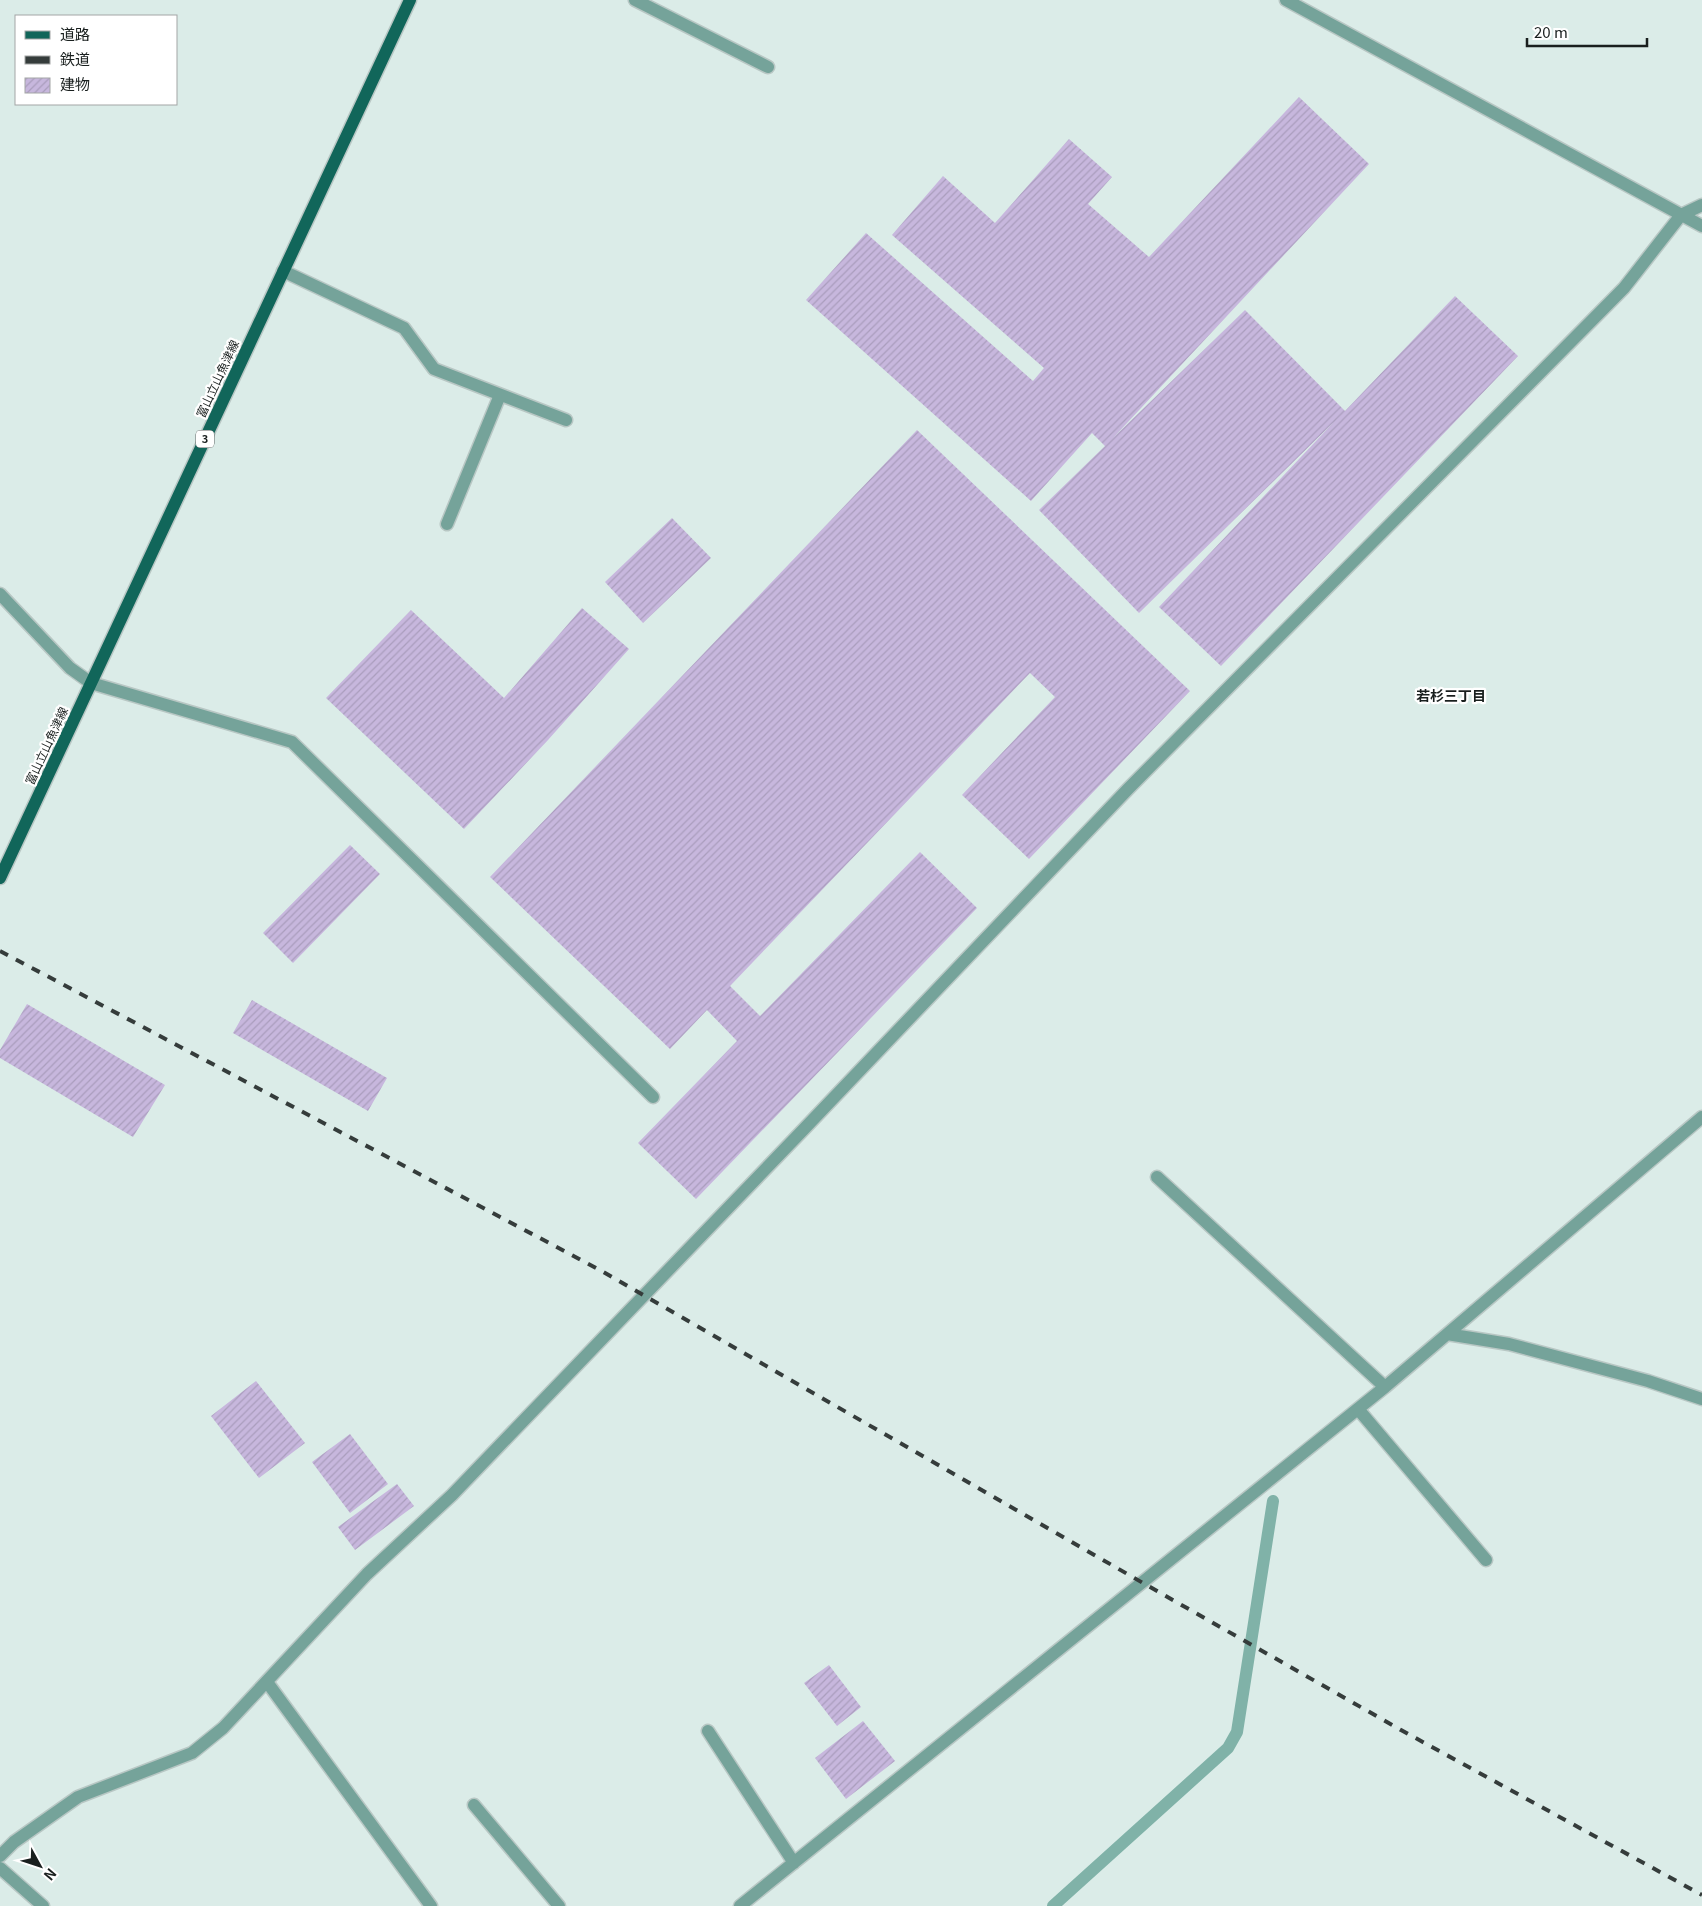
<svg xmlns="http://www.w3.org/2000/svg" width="1702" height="1906" viewBox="0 0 1702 1906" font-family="Georgia,'Noto Sans JP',serif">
	<defs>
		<pattern id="building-hatch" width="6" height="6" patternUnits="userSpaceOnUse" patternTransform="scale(1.25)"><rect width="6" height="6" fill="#c7b7dd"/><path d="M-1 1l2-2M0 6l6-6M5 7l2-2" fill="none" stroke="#aa9dbd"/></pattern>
	</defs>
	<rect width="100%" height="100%" fill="#dbece8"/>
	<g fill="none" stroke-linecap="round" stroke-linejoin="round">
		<!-- stream -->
		<path stroke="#80b2a8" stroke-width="12" d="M1053,1906L1228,1748L1237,1732L1273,1501"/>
	</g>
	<!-- building -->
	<path fill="url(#building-hatch)" d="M1299,97L1369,164L1113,438L1245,310L1345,411L1455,296L1518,356L1221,666L1159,607L1334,422L1139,613L1039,510L1105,446L1092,433L1031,501L806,300L866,233L1033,381L1044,368L892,235L943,176L995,223L1069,139L1112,177L1088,204L1149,257Z
		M917,430L1190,691L1029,859L962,795L1055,697L1030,673L730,986L760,1016L920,852L977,908L696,1199L638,1143L737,1041L707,1010L670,1049L490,877Z
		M672,518L711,558L643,623L605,582Z
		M582,608L629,649L548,740L464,829L326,698L411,610L504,698Z
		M350,845L380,874L293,963L263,933Z
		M252,1000L387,1078L368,1111L233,1033Z
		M27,1004L165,1085L133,1137L0,1058V1050Z
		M256,1381L305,1443L259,1478L211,1416Z
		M350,1434L388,1484L350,1513L312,1462Z
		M397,1484L414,1506L355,1550L338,1527Z
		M829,1665L861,1707L837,1726L804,1683Z
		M863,1721L895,1761L846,1799L815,1758Z"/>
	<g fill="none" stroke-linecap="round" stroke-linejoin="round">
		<defs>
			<path id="minor" d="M635,0L768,67
				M1286,0L1702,226
				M283,271L404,328L434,369L566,420
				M447,524L500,395
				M0,594L70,668L91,683L292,742L653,1097
				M1157,1177L1385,1387
				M1447,1334L1509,1344L1648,1381L1702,1399
				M1358,1409L1486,1560
				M267,1682L431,1906
				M708,1731L794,1863
				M474,1805L559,1906
				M0,1856L14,1842L78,1797L192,1753L223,1728L367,1574L452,1495L804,1129L1128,789L1624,288L1681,215L1702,205
				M0,1868L43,1906
				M740,1906L1385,1387L1702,1117"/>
			<path id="major" d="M0,878L410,0"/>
		</defs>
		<!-- minor casing -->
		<use href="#minor" stroke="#b8c7c4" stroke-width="15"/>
		<!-- major casing -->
		<use href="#major" stroke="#b8c7c4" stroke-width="15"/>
		<!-- minor -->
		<use href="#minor" stroke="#75a39a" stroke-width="12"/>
		<!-- major -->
		<use href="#major" stroke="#11665a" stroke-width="12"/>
		<!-- rail -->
		<path stroke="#353c3b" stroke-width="4" stroke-dasharray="9 9" stroke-linecap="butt" d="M0,951L598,1269L1143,1583L1401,1730L1702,1895"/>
	</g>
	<g text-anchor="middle" stroke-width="4.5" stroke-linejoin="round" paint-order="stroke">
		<!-- shield labels -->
		<rect fill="#fff" stroke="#5e6262" stroke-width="1" x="196" y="430.5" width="18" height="17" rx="4"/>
		<g font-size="11" font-weight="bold" fill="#191f1e">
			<text x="205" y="443">3</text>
		</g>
		<!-- street labels -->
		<g font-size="12" fill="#191f1e" stroke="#fff">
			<text transform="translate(218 379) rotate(-65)" y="4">富山立山魚津線</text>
			<text transform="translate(47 746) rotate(-65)" y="4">富山立山魚津線</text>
		</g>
		<!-- neighbourhood labels -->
		<g font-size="14" font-weight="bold" fill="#191f1e" stroke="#fff">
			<text x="1451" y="701">若杉三丁目</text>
		</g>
	</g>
	<!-- legend -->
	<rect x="15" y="15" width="162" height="90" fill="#ffffff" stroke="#a3a5a5"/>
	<rect x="25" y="31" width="25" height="8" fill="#11665a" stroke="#a3a5a5"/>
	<text x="60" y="40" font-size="15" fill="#191f1e">道路</text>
	<rect x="25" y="56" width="25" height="8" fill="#353c3b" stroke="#a3a5a5"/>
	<text x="60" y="65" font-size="15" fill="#191f1e">鉄道</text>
	<rect x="25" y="78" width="25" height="15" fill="url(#building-hatch)" stroke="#a3a5a5"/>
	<text x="60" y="90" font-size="15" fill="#191f1e">建物</text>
	<!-- north arrow -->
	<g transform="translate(40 1866) rotate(130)" stroke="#ffffff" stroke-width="4" paint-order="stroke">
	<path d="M0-4L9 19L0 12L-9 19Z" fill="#191f1e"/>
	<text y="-8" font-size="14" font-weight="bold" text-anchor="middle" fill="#191f1e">N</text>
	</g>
	<!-- scale -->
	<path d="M1527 38v8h120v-8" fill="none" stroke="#191f1e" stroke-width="2.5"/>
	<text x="1534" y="38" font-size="15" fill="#191f1e" stroke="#ffffff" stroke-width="4" paint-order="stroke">20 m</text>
</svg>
